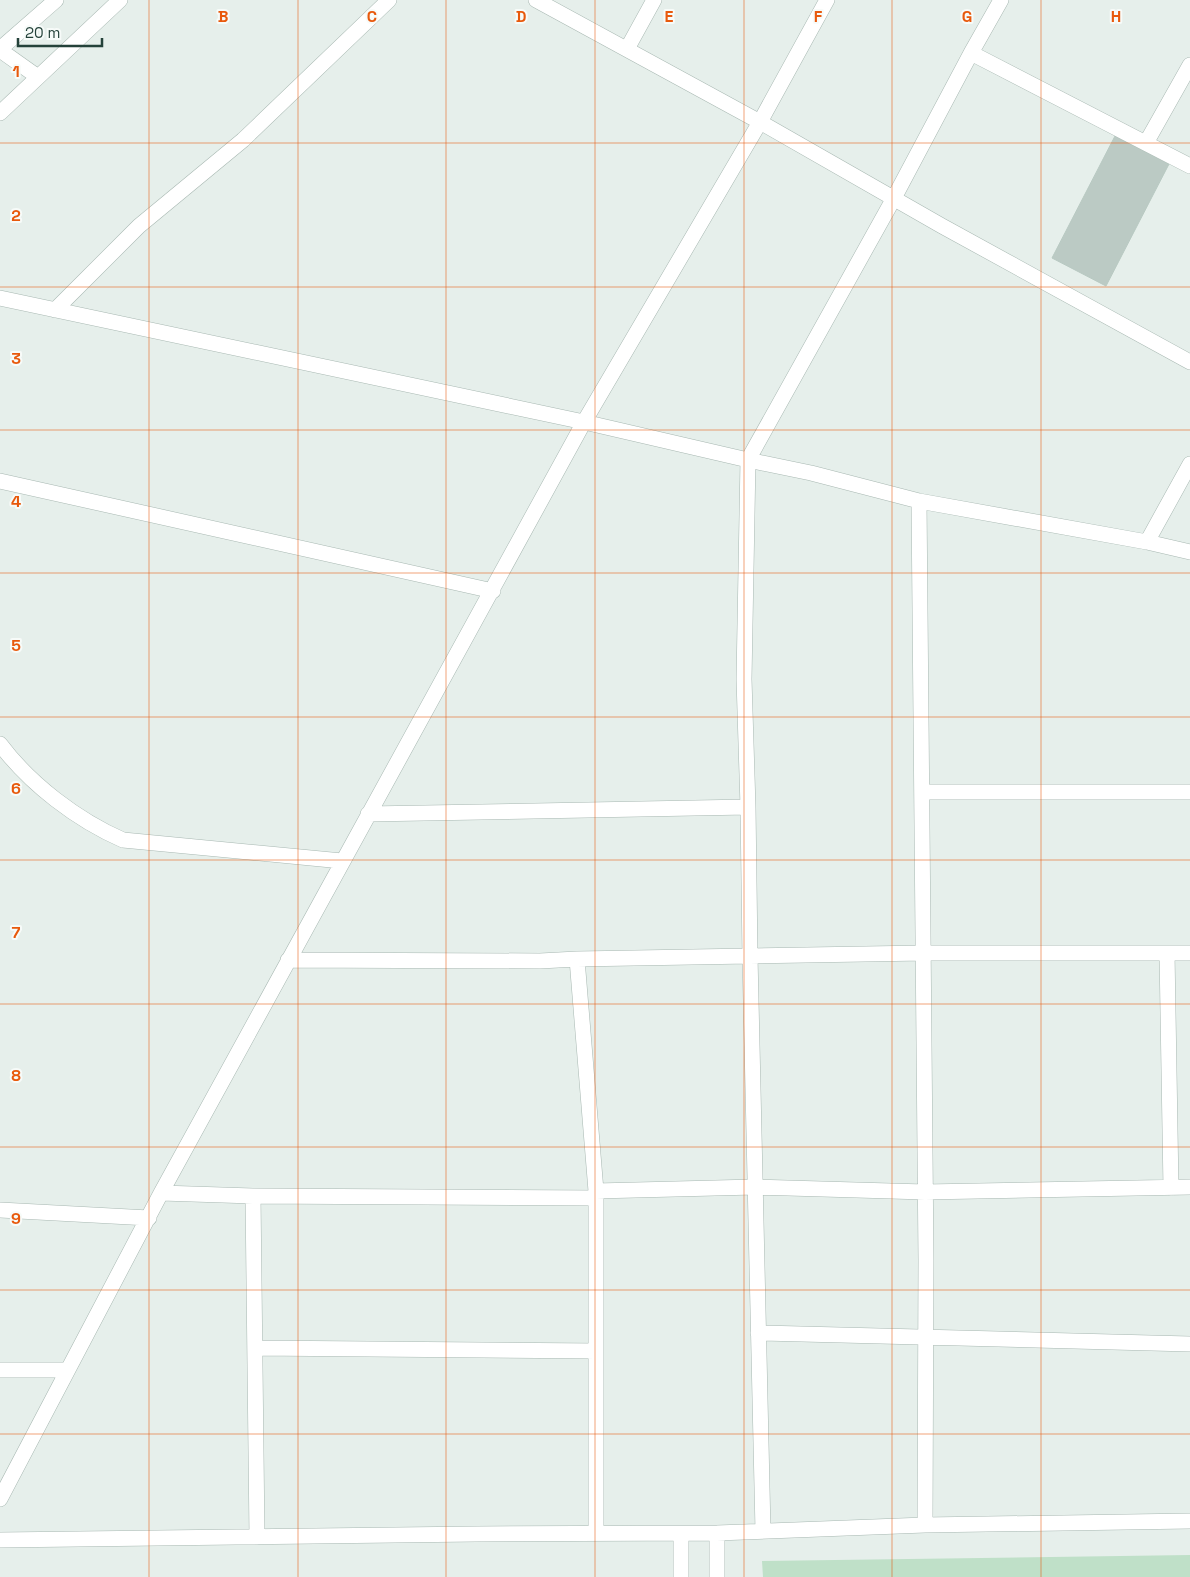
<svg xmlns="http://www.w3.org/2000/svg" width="1190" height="1577" viewBox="0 0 1190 1577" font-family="'Space Grotesk',sans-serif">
	<rect width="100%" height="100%" fill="#e6efeb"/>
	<!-- green -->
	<path fill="#bfe0c8" d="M1190,1555V1577H763L762,1561Z"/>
	<!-- building -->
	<path fill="#bbcac4" stroke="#b8c9c2" d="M1115,136L1169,164L1106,286L1052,258Z"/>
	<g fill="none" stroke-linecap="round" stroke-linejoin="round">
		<defs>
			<path id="minor" d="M536,0L760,122L942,226L1190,362
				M0,49L56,0
				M627,49L654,0
				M0,50L38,77
				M971,53L1001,0
				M0,113L120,0
				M1146,143L1190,65
				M0,298L584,422L748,460L811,473L919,501L1147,542L1190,552
				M55,310L139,226L243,140L389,0
				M0,481L493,591
				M919,501L926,1260L925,1525
				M1147,542L1190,464
				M0,744C30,784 77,820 123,840L342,861
				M922,792H1190
				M368,814L748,807
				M1167,953L1171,1188
				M577,959L924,953H1190
				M288,960L540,961L577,959L596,1191V1533
				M596,1191L755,1187L925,1192L1190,1187
				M161,1193L253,1196L257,1537
				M253,1196L596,1198
				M0,1210L149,1218
				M758,1333L1190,1344
				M256,1348L596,1351
				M0,1370H67
				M0,1499L161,1193L584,422L760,122L827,0
				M763,1531L750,956L748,807L744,679L748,460L894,198L971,53L1190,166
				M717,1533V1577
				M681,1534V1577
				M0,1540L476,1534L717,1533L925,1525L1190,1521"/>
		</defs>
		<!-- minor casing -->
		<use href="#minor" stroke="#a8b8b2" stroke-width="16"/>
		<!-- minor -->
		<use href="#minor" stroke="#fff" stroke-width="15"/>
	</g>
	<!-- grid -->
	<path fill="none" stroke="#e8590c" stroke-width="1" stroke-opacity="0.55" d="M149,0V1577M298,0V1577M446,0V1577M595,0V1577M744,0V1577M892,0V1577M1041,0V1577M0,143H1190M0,287H1190M0,430H1190M0,573H1190M0,717H1190M0,860H1190M0,1004H1190M0,1147H1190M0,1290H1190M0,1434H1190"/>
	<g font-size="16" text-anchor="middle" font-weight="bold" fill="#e8590c" stroke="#f7fbf9" stroke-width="4" stroke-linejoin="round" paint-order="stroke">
		<text x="223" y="22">B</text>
		<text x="372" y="22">C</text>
		<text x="521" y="22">D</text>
		<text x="669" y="22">E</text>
		<text x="818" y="22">F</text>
		<text x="967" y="22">G</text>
		<text x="1116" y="22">H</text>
		<text x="16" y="77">1</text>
		<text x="16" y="221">2</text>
		<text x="16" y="364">3</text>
		<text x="16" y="507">4</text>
		<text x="16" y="651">5</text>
		<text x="16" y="794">6</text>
		<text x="16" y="938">7</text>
		<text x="16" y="1081">8</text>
		<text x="16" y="1224">9</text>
	</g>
	<!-- scale -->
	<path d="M18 38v8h84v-8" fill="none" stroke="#24423a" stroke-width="2.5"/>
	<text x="25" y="38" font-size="15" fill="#24423a" stroke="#f7fbf9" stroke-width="4" paint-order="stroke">20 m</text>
</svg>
